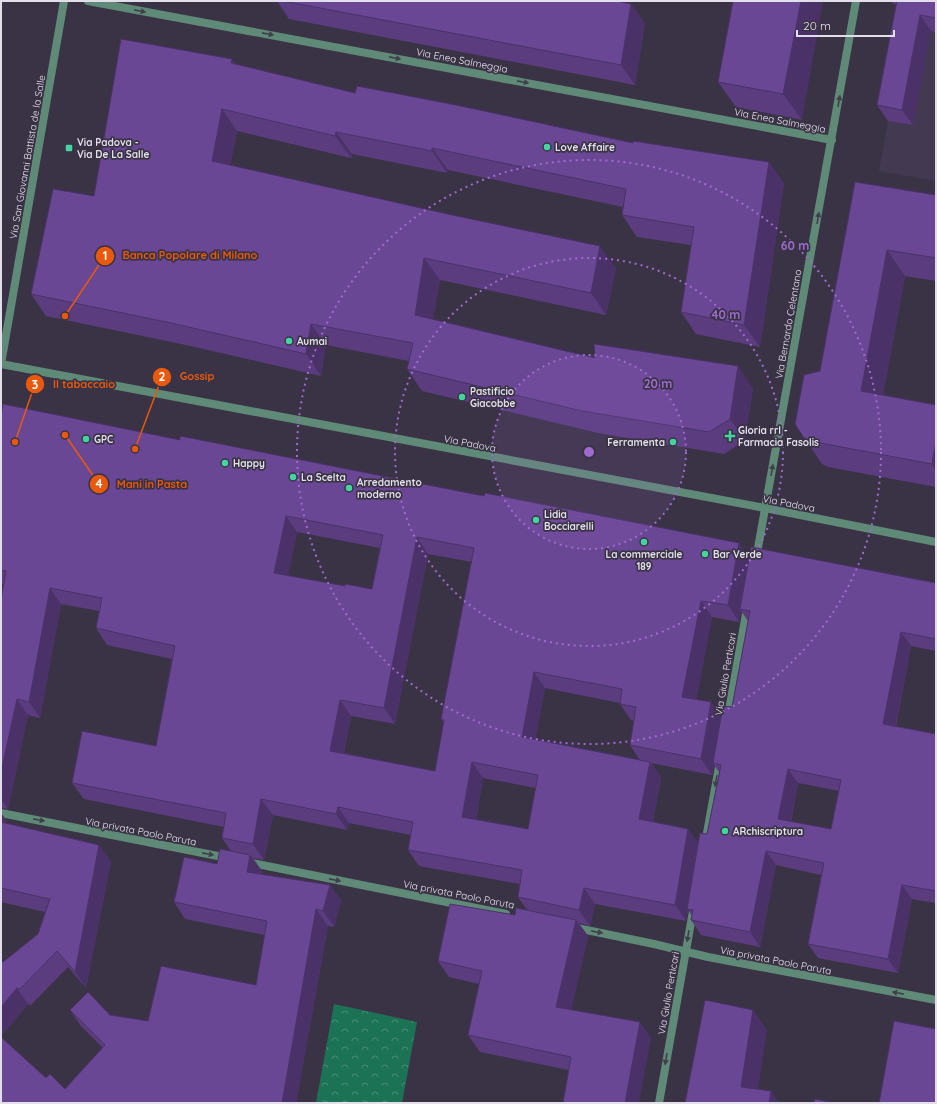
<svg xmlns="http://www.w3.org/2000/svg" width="937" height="1104" viewBox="0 0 937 1104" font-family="Quicksand,sans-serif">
	<defs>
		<pattern id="forest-crowns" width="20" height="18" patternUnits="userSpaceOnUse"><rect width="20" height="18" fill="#1c7254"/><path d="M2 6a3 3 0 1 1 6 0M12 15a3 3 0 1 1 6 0" fill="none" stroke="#488c75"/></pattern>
	</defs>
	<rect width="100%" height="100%" fill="#3a3345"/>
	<!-- built -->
	<path fill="#433a52" d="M894,1H936V181L879,171L909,7L893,4Z"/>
	<!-- forest -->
	<path fill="url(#forest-crowns)" d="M334,1004L417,1022L402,1103H316Z"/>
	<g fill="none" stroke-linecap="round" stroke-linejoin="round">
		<!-- minor -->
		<path stroke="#5f8a77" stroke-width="8" d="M88,1L832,140
			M1,364L64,1
			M756,559L856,1
			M728,716L747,608
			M1,813L228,858
			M705,844L720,761
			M247,862L506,914
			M572,927L654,944L708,957L936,1000
			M659,1103L693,911"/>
		<!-- tertiary -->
		<path stroke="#5f8a77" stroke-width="8" d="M1,364L765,508L936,542"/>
	</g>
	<!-- wall -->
	<path fill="#5b3d7f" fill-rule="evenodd" d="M277,1H617L645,23L635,85L289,19Z
		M733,1L802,120L736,107L718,82Z
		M892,1H936V32L931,31L913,125L888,121L877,105L896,4H893Z
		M236,64L355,93L784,183L760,347L696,334L681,312L691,245L637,237L622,215L623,207L448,170L447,173L352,154L351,158L237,131L230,166L616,268L606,315L440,280L433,319L595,358L753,388L745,440L724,454L598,433L422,391L407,369L409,361L326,345L321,376L186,345L46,316L31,294L94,196Z
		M855,182L936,195V281L905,276L883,395L936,405V487L828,467L822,464L795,424L820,371Z
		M1,416L750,557L936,583V651L911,646L896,726L936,734V903L912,899L898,973L818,958L808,944L821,875L776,865L760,947L701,935L691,920L692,916L688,910L686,921L595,904L590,926L579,923L588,936L571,1010L651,1038L569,1070L480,1052L468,1035L479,984L449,977L438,961L515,915L527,910L518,897L520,884L419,866L408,850L411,835L349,823L347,830L273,815L264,860L253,858L262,871L261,875L330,885L341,901L334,927L328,926L296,1103H1L46,1078L65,1089L103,1048L81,1026L70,1010L110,1015L148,1021L256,985L265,935L185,919L174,902L231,851L222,838L224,827L84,799L72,783L156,746L172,659L107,645L96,628L99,611L61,604L40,718L28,715L8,809L1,808V600L4,585L1,584ZM297,532L380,548L372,589L345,586L288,576ZM428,554L472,562L441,719L444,723L435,771L344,753L351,716L395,724ZM741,611L748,621L732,707L721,717L711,702L696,700L712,617L739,622ZM545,688L620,703V704L631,720H634L630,745L640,760L535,739ZM651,763L712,775L714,765L719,772L707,834L698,843L653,821L661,778ZM483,778L536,788L528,829L476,819ZM798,783L839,791L831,829L791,822Z
		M1,813L6,820L5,823L111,861L86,988L68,967L31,1005L28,1004L1,1036L3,962L38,934L45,912L1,902Z"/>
	<!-- shaded-wall -->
	<path fill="#4a3268" d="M801,1H823L802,120L783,94Z
		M631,4L645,23L635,85L621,65Z
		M920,15L931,31L913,125L902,110Z
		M232,59L247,80L231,63Z
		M222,109L237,131L227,183L212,161Z
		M336,132L352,154L351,158L335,136Z
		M432,148L448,170L447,173L432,151Z
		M769,162L784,183L760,347L744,325Z
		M600,246L616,268L606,315L591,293Z
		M887,250L905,276L879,417L861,391Z
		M424,258L440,280L430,337L415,315Z
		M311,324L326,345L321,376L306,354Z
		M738,366L753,388L745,440L730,419Z
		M936,441V470L932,464Z
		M286,516L297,532L286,589L274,573Z
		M417,537L428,554L395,724L384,708Z
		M739,543L751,559L740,609L741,611L739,622L728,605Z
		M50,588L61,604L40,718L29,702Z
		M701,601L712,617L694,713L682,697Z
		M901,632L911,646L893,738L883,724Z
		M534,672L545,688L533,753L522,737Z
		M17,699L28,715L8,809L1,799V772Z
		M340,700L351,716L341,767L330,751Z
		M711,702L722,718L713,763L714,765L712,775L701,759Z
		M472,762L483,778L473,833L462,817Z
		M650,762L661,778L650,835L639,819Z
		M788,769L798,783L788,834L778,819Z
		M261,799L273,815L264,860L253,844Z
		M338,807L349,823L347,830L336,814Z
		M1,813L6,820L2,835L1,834Z
		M688,829L700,845L687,909L688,910L686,921L675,905Z
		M99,845L111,861L86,988L75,972Z
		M766,851L776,865L760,947L750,932Z
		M250,855L262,871L258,888L247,872Z
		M330,885L341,901L334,927L323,911Z
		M902,885L912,899L898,973L888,959Z
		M584,888L595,904L590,926L579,910Z
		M316,909L328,926L296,1103H282Z
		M576,920L588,936L568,1023L556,1007Z
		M17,988L28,1004L1,1036V1007Z
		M753,1010L767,1030L756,1103L741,1087Z
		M640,1022L651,1038L639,1103H625Z
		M771,1091L779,1103H769Z"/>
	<!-- building -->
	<path fill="#6a4794" stroke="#4a3268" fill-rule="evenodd" d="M283,1H617L631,4L621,65Z
		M733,1H801L783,94L718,82Z
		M897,1H936V18L920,15L902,110L877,105Z
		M121,39L232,59L231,63L355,93L357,86L456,105L633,143V141L769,162L744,325L681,312L694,227L622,215L626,189L432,148V151L336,132L335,136L222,109L212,161L452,215L600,246L591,293L424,258L415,315L595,358L594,344L738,366L730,419L709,432L582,411L407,369L413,343L311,324L306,354L171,323L31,294L53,189L94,196Z
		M855,182L936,195V258L887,250L861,391L936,405V441L932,464L810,441L804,438L795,424L804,375L820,371Z
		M3,404L180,440V436L484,496L485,493L739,543L728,605L701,601L682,697L711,702L701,759L630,745L636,707L620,704L622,689L534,672L522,737L650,762L639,819L688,829L675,905L584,888L579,910L518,897L522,870L408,850L413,822L338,807L336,814L261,799L253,844L222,838L226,813L72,783L82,731L156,746L175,646L96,628L102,598L50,588L29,702L17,699L1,772V600L6,571L1,570V416ZM286,516L383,535L372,589L345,584V586L274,573ZM417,537L474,548L441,719L444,720L435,771L330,751L340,700L384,708ZM472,762L538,775L528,829L462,817Z
		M751,547L936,583V639L901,632L883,724L936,734V891L902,885L888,959L808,944L824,863L766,851L750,932L691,920L693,910L687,909L700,833L707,834L721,765L713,763L723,706L732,707L750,611L740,609ZM788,769L841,780L831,829L778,819Z
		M1,822L99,845L75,972L57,951L20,989L17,988L1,1007V961L3,962L38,934L50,899L1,888Z
		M220,849L250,855L247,872L330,885L323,911L316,909L282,1103H1V1037L46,1078L50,1074L65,1089L105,1045L70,1010L88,992L110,1015L148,1021L161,966L256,985L267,921L174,902L184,857L217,864Z
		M450,904L515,915L516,908L576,920L556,1007L640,1022L625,1103H563L571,1057L468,1035L482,971L438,961Z
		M705,1000L753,1010L741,1087L771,1091L769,1103H685Z
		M894,1021L936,1029V1103H879Z
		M815,1099L833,1103H814Z"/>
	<!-- one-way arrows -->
	<defs><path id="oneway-solid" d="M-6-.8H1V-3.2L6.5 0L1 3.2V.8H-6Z"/></defs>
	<g fill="#40404c">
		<use href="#oneway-solid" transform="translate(140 11) rotate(11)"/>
		<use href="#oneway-solid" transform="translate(268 34) rotate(11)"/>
		<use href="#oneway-solid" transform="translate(395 58) rotate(11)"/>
		<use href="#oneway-solid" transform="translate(523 82) rotate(11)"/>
		<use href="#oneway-solid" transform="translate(839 101) rotate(-80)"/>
		<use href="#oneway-solid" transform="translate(818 218) rotate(-80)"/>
		<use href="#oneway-solid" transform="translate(772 470) rotate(-80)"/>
		<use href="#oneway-solid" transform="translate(716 781) rotate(100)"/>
		<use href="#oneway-solid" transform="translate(39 820) rotate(11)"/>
		<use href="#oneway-solid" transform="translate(208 854) rotate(11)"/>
		<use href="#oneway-solid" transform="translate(335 880) rotate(11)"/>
		<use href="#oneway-solid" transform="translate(597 932) rotate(11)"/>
		<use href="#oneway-solid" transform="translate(688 936) rotate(100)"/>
		<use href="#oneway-solid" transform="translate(898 993) rotate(-169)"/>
		<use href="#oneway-solid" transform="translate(666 1059) rotate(100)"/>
	</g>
	<!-- distance rings -->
	<circle cx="589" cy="452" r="97" fill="#9f6bce" fill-opacity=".12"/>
	<g fill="none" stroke="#9f6bce" stroke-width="2" stroke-dasharray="2 4">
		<circle cx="589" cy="452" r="97"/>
		<circle cx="589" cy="452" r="194"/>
		<circle cx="589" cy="452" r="292"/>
	</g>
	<!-- markers -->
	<g fill="#43d4a0" stroke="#3a3345" stroke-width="1.5">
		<circle cx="547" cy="147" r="4"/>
		<rect x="65" y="144" width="8" height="8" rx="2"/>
		<circle cx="289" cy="341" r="4"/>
		<circle cx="462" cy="397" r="4"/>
		<path d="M728 430h4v4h4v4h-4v4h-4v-4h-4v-4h4z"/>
		<circle cx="86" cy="439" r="4"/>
		<circle cx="673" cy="442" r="4"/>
		<circle cx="225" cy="463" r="4"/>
		<circle cx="293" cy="477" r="4"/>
		<circle cx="349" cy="488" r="4"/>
		<circle cx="536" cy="520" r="4"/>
		<circle cx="644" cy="542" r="4"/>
		<circle cx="705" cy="554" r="4"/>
		<circle cx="725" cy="831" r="4"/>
	</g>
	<g text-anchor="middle" stroke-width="3.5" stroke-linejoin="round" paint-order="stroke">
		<!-- street labels -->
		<g font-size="10" fill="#e3dfea" stroke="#3a3345">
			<text transform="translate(462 60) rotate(11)" y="4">Via Enea Salmeggia</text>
			<text transform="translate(780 120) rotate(11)" y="4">Via Enea Salmeggia</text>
			<text transform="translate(27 157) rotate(-80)" y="4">Via San Giovanni Battista de la Salle</text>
			<text transform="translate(788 324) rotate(-80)" y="4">Via Bernardo Celentano</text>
			<text transform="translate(470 443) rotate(11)" y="4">Via Padova</text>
			<text transform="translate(789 503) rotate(11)" y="4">Via Padova</text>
			<text transform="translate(725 674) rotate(-80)" y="4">Via Giulio Perticari</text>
			<text transform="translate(141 831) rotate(11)" y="4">Via privata Paolo Paruta</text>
			<text transform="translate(459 894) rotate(11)" y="4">Via privata Paolo Paruta</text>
			<text transform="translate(776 960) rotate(11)" y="4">Via privata Paolo Paruta</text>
			<text transform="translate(668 993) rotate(-80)" y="4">Via Giulio Perticari</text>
		</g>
		<!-- poi labels -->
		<g font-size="10" font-weight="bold" fill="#e3dfea" stroke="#3a3345" text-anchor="start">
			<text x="77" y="146">Via Padova -<tspan x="77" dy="12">Via De La Salle</tspan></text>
			<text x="555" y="151">Love Affaire</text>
			<text x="297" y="345">Aumai</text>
			<text x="470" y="395">Pastificio<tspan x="470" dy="12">Giacobbe</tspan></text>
			<text x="738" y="434">Gloria rrl -<tspan x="738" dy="12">Farmacia Fasolis</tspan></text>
			<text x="94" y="443">GPC</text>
			<text x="665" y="446" text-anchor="end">Ferramenta</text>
			<text x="233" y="467">Happy</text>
			<text x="301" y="481">La Scelta</text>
			<text x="357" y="486">Arredamento<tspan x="357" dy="12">moderno</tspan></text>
			<text x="544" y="518">Lidia<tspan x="544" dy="12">Bocciarelli</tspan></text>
			<text x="644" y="558" text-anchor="middle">La commerciale<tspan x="644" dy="12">189</tspan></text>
			<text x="713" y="558">Bar Verde</text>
			<text x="733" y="835">ARchiscriptura</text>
		</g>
	</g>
	<circle cx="589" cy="452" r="6" fill="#9f6bce" stroke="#3a3345" stroke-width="2"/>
	<g font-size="12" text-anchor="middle" font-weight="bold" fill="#9f6bce" stroke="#3a3345" stroke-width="3.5" stroke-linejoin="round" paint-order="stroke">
		<text x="795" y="250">60 m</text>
		<text x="726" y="319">40 m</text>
		<text x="658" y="388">20 m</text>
	</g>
	<!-- callouts -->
	<path fill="none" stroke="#e8590c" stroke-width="1.5" d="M65 316L105 256M135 449L162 377M15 442L35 384M65 435L99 484"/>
	<g fill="#e8590c" stroke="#3a3345" stroke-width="1.5">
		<circle cx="65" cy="316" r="4"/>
		<circle cx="135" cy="449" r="4"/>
		<circle cx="15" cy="442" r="4"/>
		<circle cx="65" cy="435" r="4"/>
		<circle cx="105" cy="256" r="10"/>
		<circle cx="162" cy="377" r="10"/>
		<circle cx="35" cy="384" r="10"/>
		<circle cx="99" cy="484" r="10"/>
	</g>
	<g font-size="12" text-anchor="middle" font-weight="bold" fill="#fff">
		<text x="105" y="260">1</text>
		<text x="162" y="381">2</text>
		<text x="35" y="389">3</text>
		<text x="99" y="488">4</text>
	</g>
	<g font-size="11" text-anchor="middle" font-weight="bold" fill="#e8590c" stroke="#3a3345" stroke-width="3.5" stroke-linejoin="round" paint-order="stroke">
		<text x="190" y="259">Banca Popolare di Milano</text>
		<text x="197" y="380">Gossip</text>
		<text x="84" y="388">Il tabaccaio</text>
		<text x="152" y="488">Mani in Pasta</text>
	</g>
	<!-- border -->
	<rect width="937" height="1104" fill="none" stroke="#e3dfea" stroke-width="4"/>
	<!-- scale -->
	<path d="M797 30v6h97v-6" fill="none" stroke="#e3dfea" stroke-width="2"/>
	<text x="803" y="30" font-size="12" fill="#e3dfea" stroke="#3a3345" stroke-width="3" paint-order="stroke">20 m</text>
</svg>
